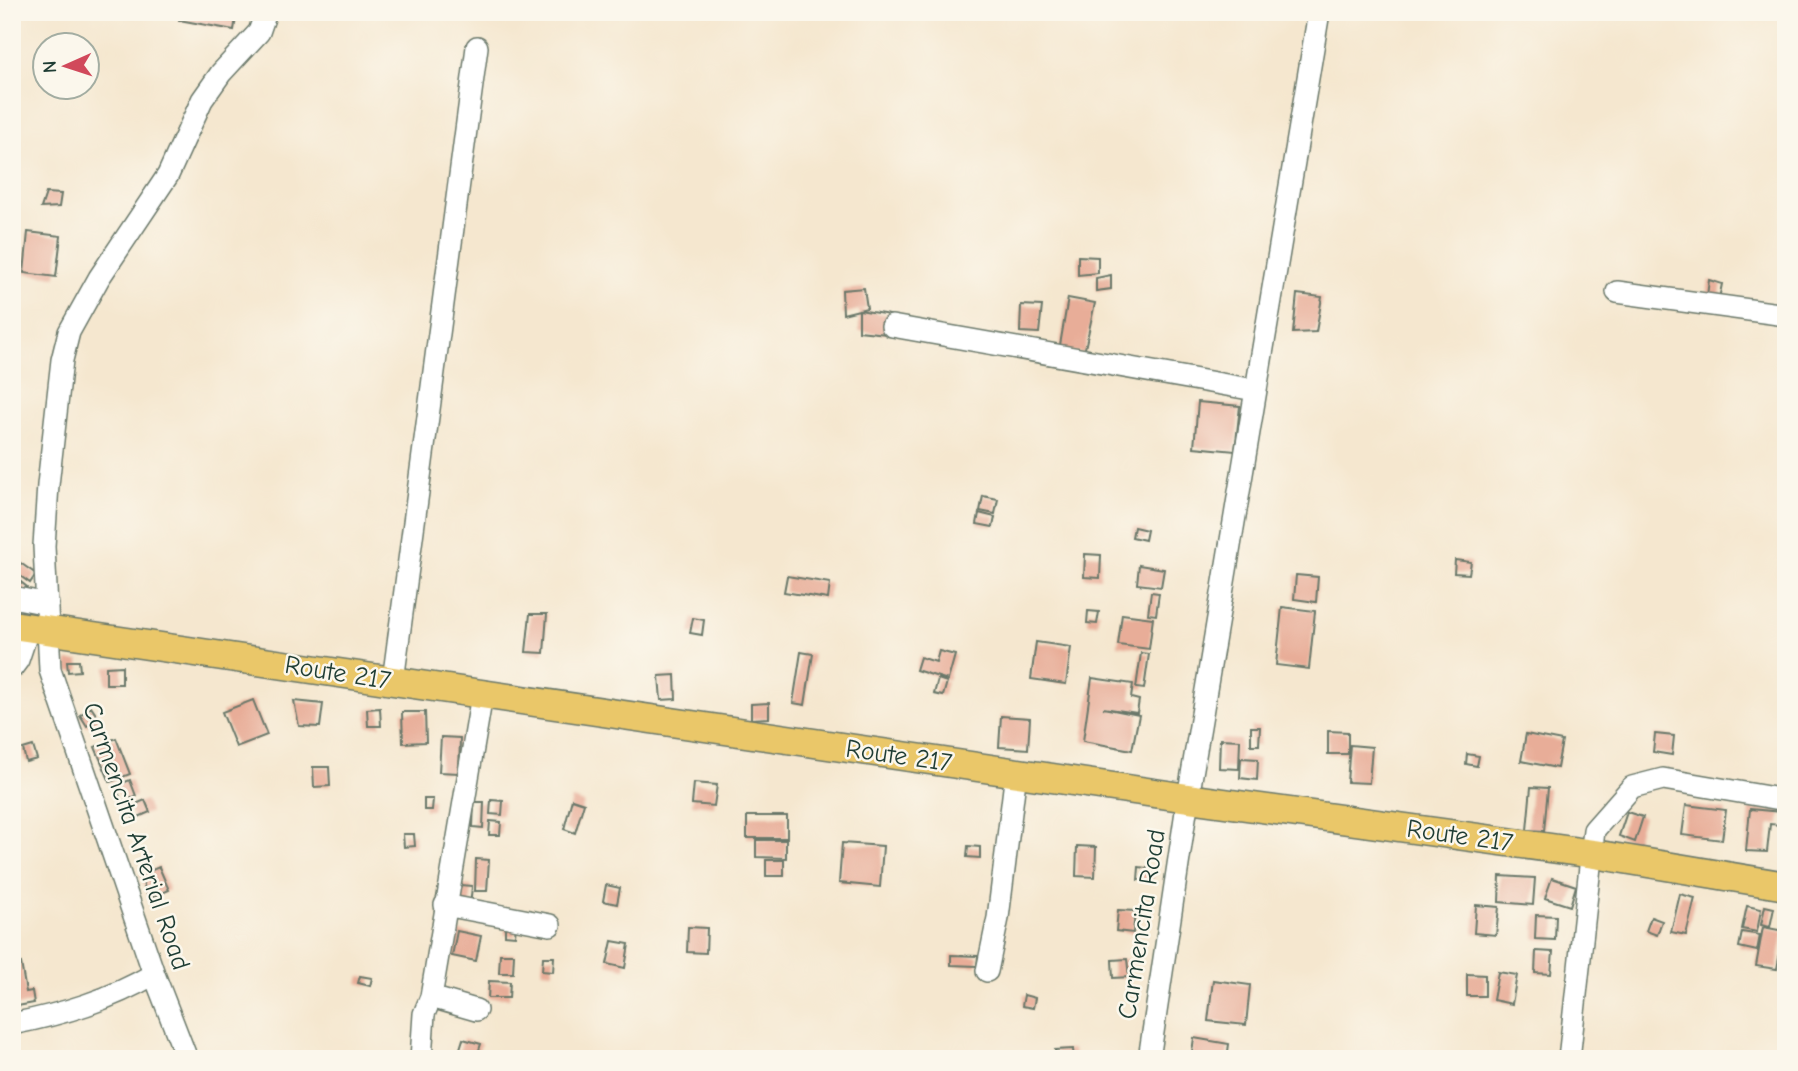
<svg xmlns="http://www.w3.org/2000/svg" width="1798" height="1071" viewBox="0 0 1798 1071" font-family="'Comic Neue',sans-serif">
	<rect width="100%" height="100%" fill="#fbf7ec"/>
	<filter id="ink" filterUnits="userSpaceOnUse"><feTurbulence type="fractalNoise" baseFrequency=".0143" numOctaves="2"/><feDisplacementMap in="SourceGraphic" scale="14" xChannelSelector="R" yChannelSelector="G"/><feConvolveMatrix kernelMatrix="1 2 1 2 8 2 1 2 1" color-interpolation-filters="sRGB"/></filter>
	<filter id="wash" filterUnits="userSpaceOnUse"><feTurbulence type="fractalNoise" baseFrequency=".00686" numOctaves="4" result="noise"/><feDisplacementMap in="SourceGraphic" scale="28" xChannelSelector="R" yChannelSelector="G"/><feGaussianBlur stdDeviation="1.57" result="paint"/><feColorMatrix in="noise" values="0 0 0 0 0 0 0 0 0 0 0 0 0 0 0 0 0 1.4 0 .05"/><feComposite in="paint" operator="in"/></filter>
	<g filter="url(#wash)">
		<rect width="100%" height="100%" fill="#f5e7cf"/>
		<g id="blocks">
			<!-- building -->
			<path fill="#e8ad98" d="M181,12H237L234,30L179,20Z
				M46,193L61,194L59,207L41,208Z
				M28,232L61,236L56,277L24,273Z
				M1078,256L1098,257V273L1078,275Z
				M1111,275V289L1096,291V278Z
				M1709,280L1722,284L1719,299L1707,296Z
				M864,288L867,308L843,314L842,290Z
				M1297,294L1322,297L1316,332L1293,333Z
				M1068,298L1095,303L1084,353L1059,351Z
				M1021,305L1042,306L1039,333L1020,332Z
				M859,310L890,315L886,334L859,331Z
				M1198,402L1240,406L1235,451L1194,447Z
				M983,496L998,499L995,514L980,511Z
				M979,513L995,517L993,527L977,524Z
				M1134,527L1147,530L1145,540L1132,537Z
				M1085,554L1101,555L1100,578L1084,577Z
				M12,557L36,574L30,583L12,570Z
				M1455,560L1471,562L1469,574L1454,573Z
				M1139,565L1164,569L1161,587L1137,584Z
				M12,575L27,587L21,594L12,588Z
				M1296,575L1318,577L1316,602L1294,599Z
				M787,576L830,583L828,599L784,592Z
				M1151,592L1159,593L1156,615L1148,614Z
				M1282,607L1315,611L1309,669L1276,665Z
				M1088,611L1099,612L1097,624L1087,623Z
				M530,614H547L544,653L526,652Z
				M1122,614L1153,618L1149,649L1118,645Z
				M693,618L704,620L702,635L690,633Z
				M1036,642L1071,647L1066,684L1031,679Z
				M939,651L955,655L948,680L916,670L920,657L936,662Z
				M801,652L813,654L805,705L793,703Z
				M1141,653L1149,654L1144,689L1136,688Z
				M67,661H79L80,671L68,672Z
				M122,666V684H106V667Z
				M675,675L676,699L661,700L659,676Z
				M1092,678L1133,684L1131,698L1139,700L1137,713L1103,708L1139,715L1132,750L1083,741Z
				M938,679L947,682L943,696L934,694Z
				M253,700L267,735L236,747L222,712Z
				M294,701L323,704L320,727L299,726Z
				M769,703V718L751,719V704Z
				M91,707L99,719L87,726L80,715Z
				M380,708L381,726H368L367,709Z
				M402,712H425L426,742L403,743Z
				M1001,716L1030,718L1028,749L999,747Z
				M1251,727H1260L1259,745H1251Z
				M1328,731L1348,732V754H1328Z
				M1526,734L1562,741L1557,768L1521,761Z
				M1655,734L1674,736L1672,755L1653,752Z
				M441,737L460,738L459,773L439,772Z
				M116,738L130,774L110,782L95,747Z
				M1220,739L1240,740L1239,769L1219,768Z
				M1350,745L1372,747L1369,783L1347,782Z
				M33,746L37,759L26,762L23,749Z
				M1467,754L1479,756L1477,766L1466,764Z
				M1241,758L1258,759L1257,780L1240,778Z
				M313,767H329L330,786L314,787Z
				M130,780L136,796L122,802L115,786Z
				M694,783L717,785L714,806L692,804Z
				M1531,787L1548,788L1544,831L1527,830Z
				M424,799H433L432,810H424Z
				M572,799L584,803L575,833L564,829Z
				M145,800L150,812L134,819L129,807Z
				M491,800L503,801L502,815L490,814Z
				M474,802H484L483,828L473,827Z
				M1686,805L1726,810L1722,840L1682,835Z
				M1750,809L1781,812L1780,825L1770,824L1767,852L1746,851Z
				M1627,812L1643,817L1635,842L1619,836Z
				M747,816H787V838H747Z
				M490,821L501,822L500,835H489Z
				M403,834H414L415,846L404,847Z
				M756,840H786V858L756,857Z
				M842,843L883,846L880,887L839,883Z
				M968,846L980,847V858L967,857Z
				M1077,846L1096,847L1095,877L1076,876Z
				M476,859L489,860L487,891H475Z
				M766,860H784V876H766Z
				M159,867L169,890L149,899L140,875Z
				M1139,867L1154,869L1153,881L1138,880Z
				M1500,876L1535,878L1533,905L1499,902Z
				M1552,878L1576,886L1570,906L1545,898Z
				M460,885L472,886L470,907L457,905Z
				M606,885L620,888L617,904L603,901Z
				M1680,894L1695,898L1686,935L1671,932Z
				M1476,905L1499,907L1496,935L1474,933Z
				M1747,906L1761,909L1757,932L1742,929Z
				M1765,906L1774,908L1770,927L1761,925Z
				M1118,910L1135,911L1133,933L1116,931Z
				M1536,915L1556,916L1555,940L1535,939Z
				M1651,917L1662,921L1657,935L1646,931Z
				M505,923L516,924L515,936L505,935Z
				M688,927L707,928L706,953L687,952Z
				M1763,927L1784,931L1777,969L1756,966Z
				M457,931L481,936L476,961L452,956Z
				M1742,932L1760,935L1757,951L1739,947Z
				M612,941L629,944L625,968L607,964Z
				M1536,951L1553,952L1551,974L1535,973Z
				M500,954H514L513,973H499Z
				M951,955L978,956L977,966L951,965Z
				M543,957H554L553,972L542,971Z
				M1127,959L1129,977L1113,978L1112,960Z
				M21,963L26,992L32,991L34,1003L12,1007V965Z
				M1498,972L1517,975L1512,1004L1493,1000Z
				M1467,974L1485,975V996H1467Z
				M360,976L372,978L370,986L358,983Z
				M1213,980L1250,985L1246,1025L1208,1021Z
				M489,981L510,982L509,998H488Z
				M1024,995L1035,998L1033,1008L1022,1006Z
				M1194,1038L1229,1044L1227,1059H1191Z
				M463,1039L481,1044L476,1059L457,1058Z
				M1073,1049L1074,1059H1056L1055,1050Z"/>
		</g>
	</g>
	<g filter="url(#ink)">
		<use href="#blocks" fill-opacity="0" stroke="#6a786a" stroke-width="2"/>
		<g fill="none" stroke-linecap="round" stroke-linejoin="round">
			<defs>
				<path id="minor" d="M1617,292L1786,315
					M892,326L1255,390
					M12,597L48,604
					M12,668L18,660L29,627
					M393,681L477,47
					M445,905L550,925
					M987,971L998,918L1016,772
					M431,997L482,695
					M12,1024C63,1014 110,1000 154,974
					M187,1059L154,974L50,670L44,546L48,485L62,360L69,332L99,278L168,175L202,100L221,73L259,32L266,12
					M421,1059L424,1014L431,997L476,1010
					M1149,1059L1188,798L1319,12
					M1569,1059L1594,830L1632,787L1663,779L1786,800"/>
				<path id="major" d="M12,625L1188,798L1594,854L1786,886"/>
			</defs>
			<!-- minor casing -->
			<use href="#minor" stroke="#6a786a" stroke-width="24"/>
			<!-- major casing -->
			<use href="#major" stroke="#6a786a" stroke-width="31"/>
			<!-- minor -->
			<use href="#minor" stroke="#fff" stroke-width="21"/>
			<!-- major -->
			<use href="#major" stroke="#eac769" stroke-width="28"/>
		</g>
	</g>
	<g text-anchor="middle" stroke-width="5" stroke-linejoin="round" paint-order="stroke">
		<!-- street labels -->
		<g font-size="26" fill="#1f3d34" stroke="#fbf7ec">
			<text transform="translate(338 672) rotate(9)" y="9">Route 217</text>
			<text transform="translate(899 755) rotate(8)" y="9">Route 217</text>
			<text transform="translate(1460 835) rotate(8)" y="9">Route 217</text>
			<text transform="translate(137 836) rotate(71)" y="9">Carmencita Arterial Road</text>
			<text transform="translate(1141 924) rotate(-81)" y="9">Carmencita Road</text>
		</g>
	</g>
	<!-- margin -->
	<rect width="1798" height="1071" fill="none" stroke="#fbf7ec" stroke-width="42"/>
	<!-- north arrow -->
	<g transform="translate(66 66) rotate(267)"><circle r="33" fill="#fbf7ec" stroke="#a3ada2" stroke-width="2"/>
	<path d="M0-5L12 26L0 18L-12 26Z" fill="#d1495b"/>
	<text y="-10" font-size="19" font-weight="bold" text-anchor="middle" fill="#1f3d34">N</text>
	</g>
</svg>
